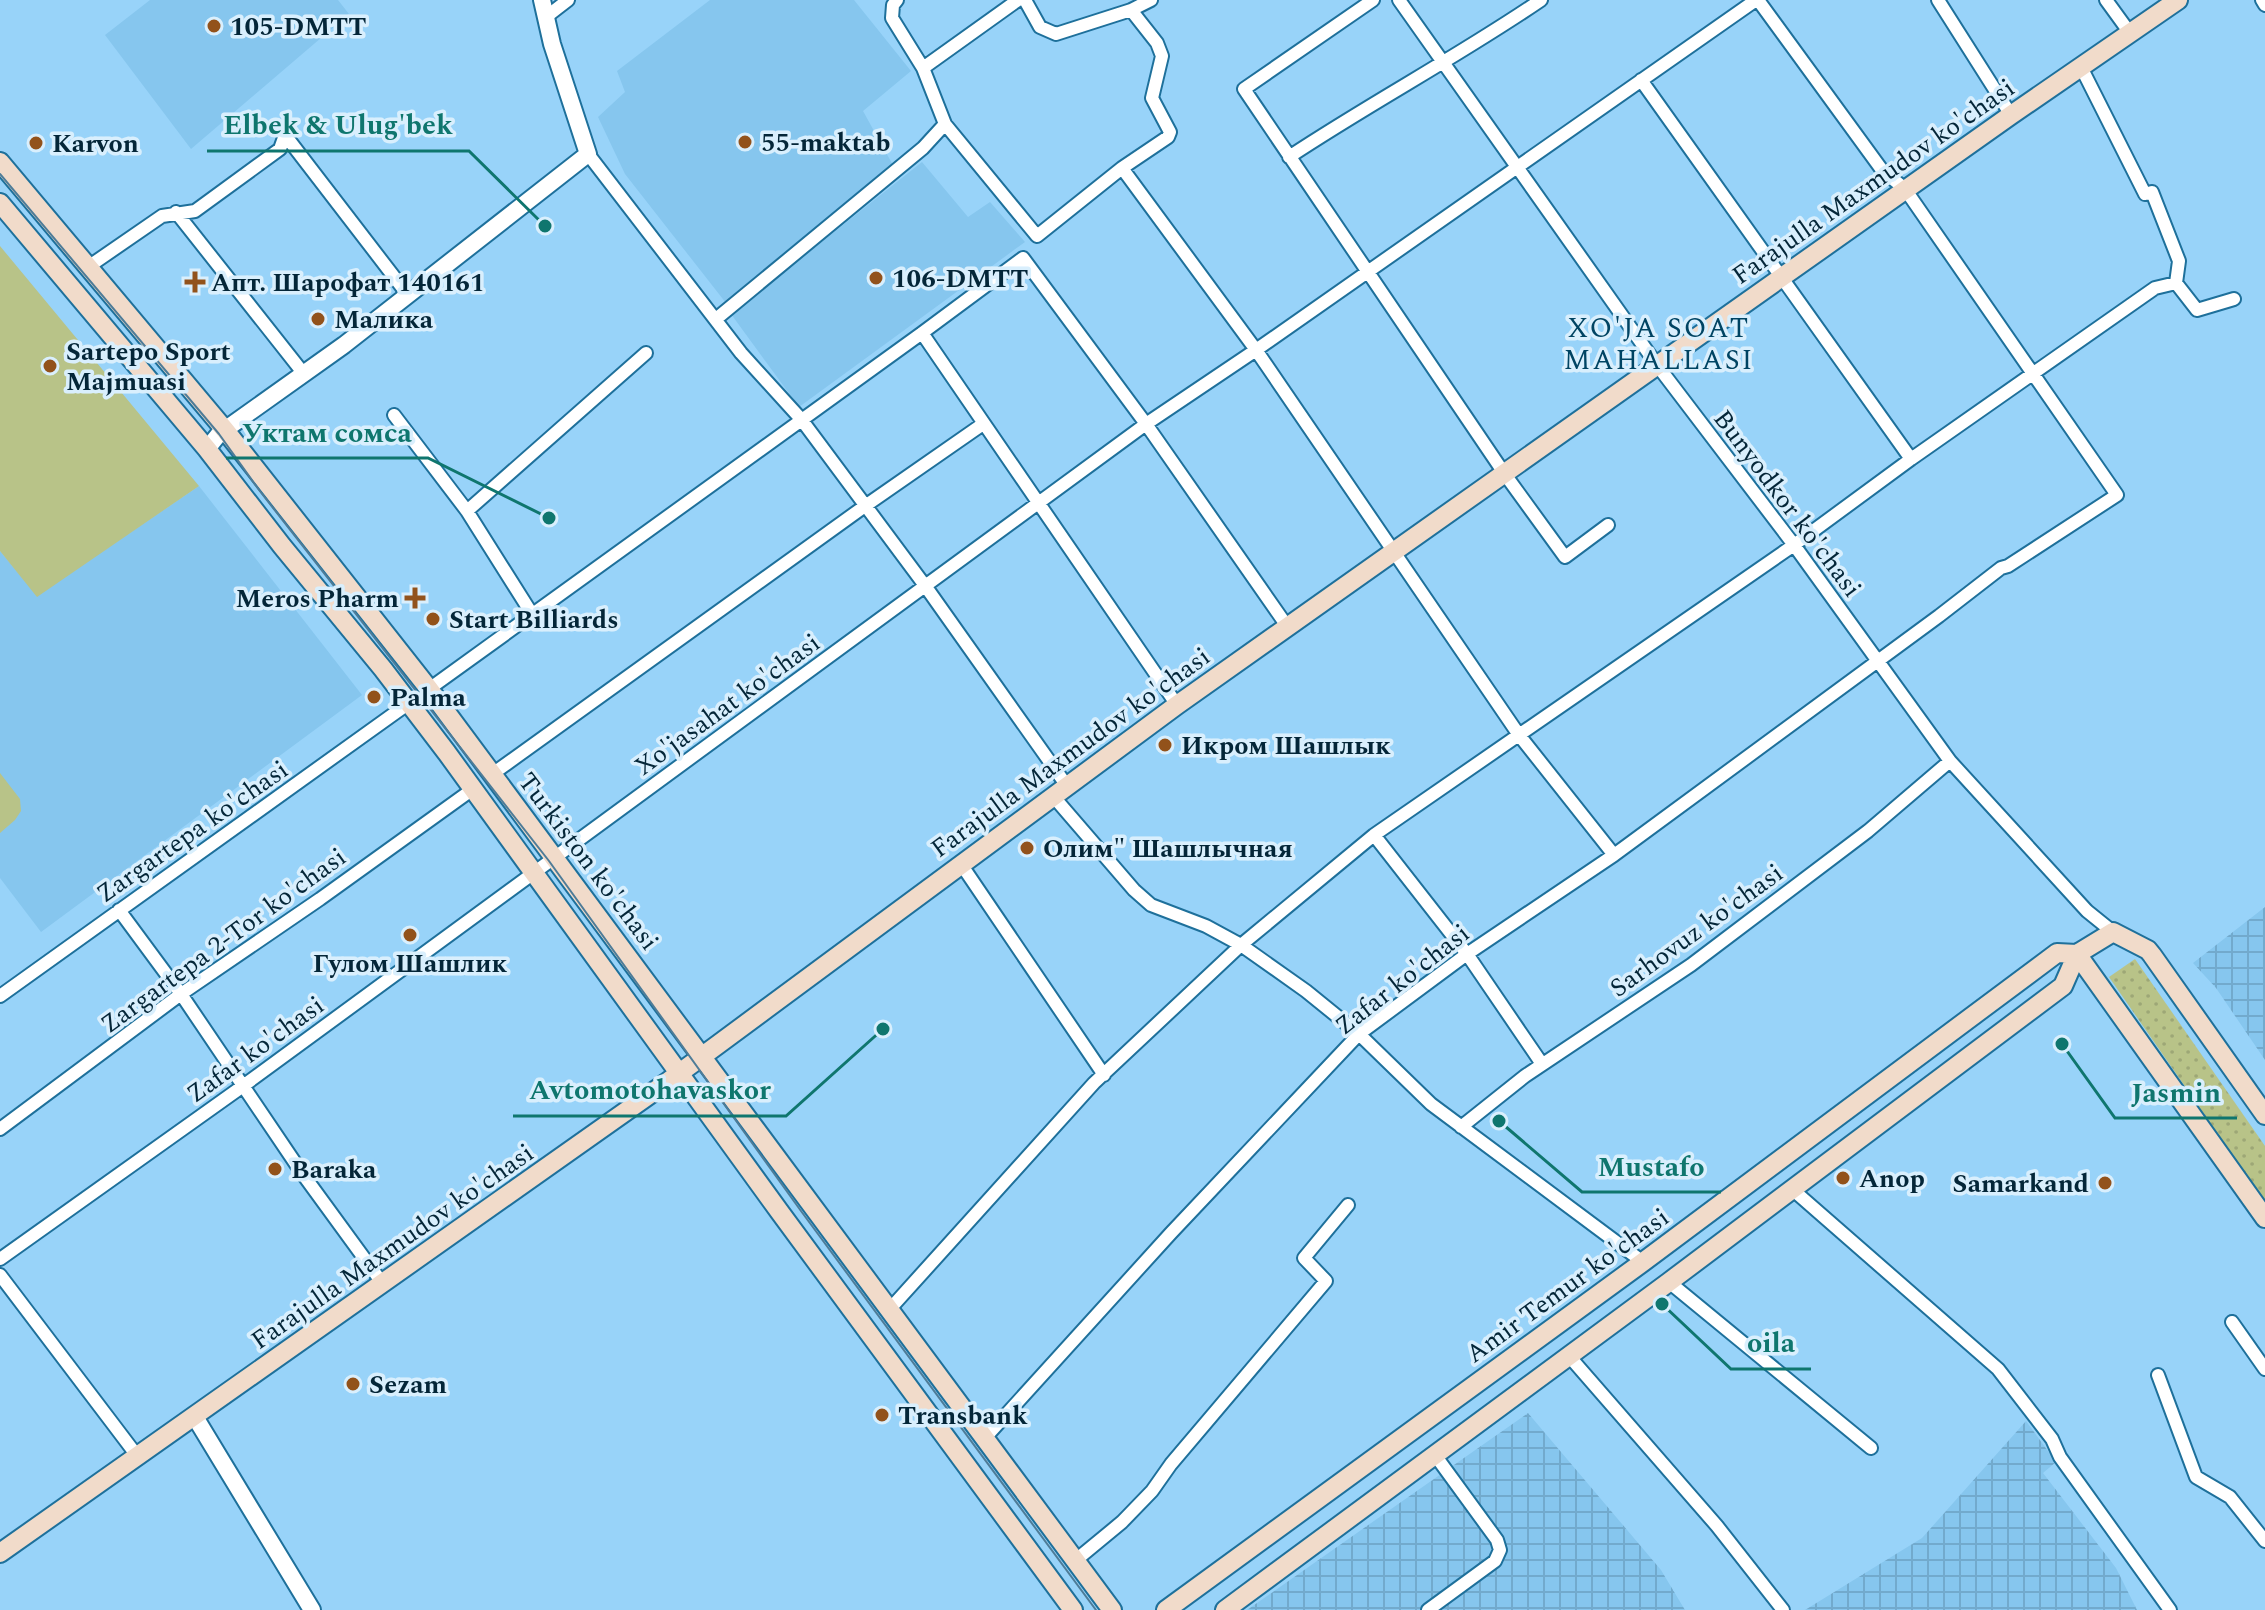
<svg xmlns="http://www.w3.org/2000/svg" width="2265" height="1610" viewBox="0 0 2265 1610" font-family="Spectral,serif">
	<defs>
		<pattern id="industrial-grid" width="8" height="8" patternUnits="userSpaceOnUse" patternTransform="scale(2)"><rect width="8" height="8" fill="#86c6ee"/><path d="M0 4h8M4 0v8" fill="none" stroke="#72aacd"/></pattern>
		<pattern id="park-dots" width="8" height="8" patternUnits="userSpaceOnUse" patternTransform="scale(2)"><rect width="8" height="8" fill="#b8c388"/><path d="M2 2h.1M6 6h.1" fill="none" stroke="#9da776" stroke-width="1.8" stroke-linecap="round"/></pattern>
	</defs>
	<rect width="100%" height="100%" fill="#98d3f9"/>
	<!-- built -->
	<path fill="#86c6ee" d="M150,0H338L349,14L191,149L105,35Z
		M710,0H854L911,71L863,111L894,167L726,303L625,174L598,117L625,92L617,71Z
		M922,162L968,217L990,202L1025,242L799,407L731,314Z
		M199,486L362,695L41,932L0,878V551L37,596Z"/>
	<!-- industrial -->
	<path fill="url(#industrial-grid)" d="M2265,907V1060L2216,988L2193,963Z
		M1528,1413L1661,1570L1685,1610H1247Z
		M2026,1421L2056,1462L2043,1473L2116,1568L2137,1610H1805L1922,1538Z"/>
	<!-- grass -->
	<path fill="#b8c388" d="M0,246L199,486L37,597L0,551Z
		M0,773L20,799L21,811L15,820L0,833Z"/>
	<!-- park -->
	<path fill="url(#park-dots)" d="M2135,959L2265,1146V1202L2109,977Z"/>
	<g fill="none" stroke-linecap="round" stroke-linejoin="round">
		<defs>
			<path id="minor" d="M897,0L893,5L892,18L923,68L1018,0
				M1025,0L1040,27L1056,34L1131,10L1151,0
				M1373,0L1244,89L1504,473L1565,557L1608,525
				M1399,0L1657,365L1794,545L1950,761L2087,911L2113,932
				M1938,0L2011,115
				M2106,0L2130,33
				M2262,0L2265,5
				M546,17L568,0
				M2081,67L2145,194L2152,192L2179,261L2176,283
				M1641,80L1911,459
				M945,124L1037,236L1122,168L1168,137L1170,132L1152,98L1162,56L1157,43L1131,10
				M285,135L408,295
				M588,154L741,353L801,419L926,587L1067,786
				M1289,157C1372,102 1459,56 1541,0
				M1122,168L1256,350L1519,735L1614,855
				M176,212L304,374
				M88,267L162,216L195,211L280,149L285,135
				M716,319L923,148L945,124L923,68
				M922,333L1177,705
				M394,415L467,511L532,614
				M467,511L646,353
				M429,689L922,333L1023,258L1146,424L1287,626
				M491,775L865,506L983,424
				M1053,796L1134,890L1151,905L1206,926L1241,945L1306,991L1359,1034L1431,1104L1643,1262
				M1374,835L1467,954L1542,1064
				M961,864L1104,1075
				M119,910L181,994L302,1173L383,1284
				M0,996L409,703
				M1461,1127L1525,1076L1691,965L1868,831L1950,761
				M0,1129L181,994L320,899L473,789
				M1792,1189L1998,1369L2052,1439L2060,1457L2170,1610
				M0,1259L243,1086L1146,424L1256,350L1756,0
				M0,1275L138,1457
				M1669,1282L1871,1448
				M889,1310L1094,1083L1241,945L1374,835L1794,545L1911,459L2155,288L2176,283L2197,310L2234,299
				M2232,1322L2265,1369
				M1569,1356L1717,1526L1783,1610
				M2158,1375L2196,1477L2230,1497L2265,1541
				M984,1439L1171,1233L1359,1034L1467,954L1614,855L1939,616L2001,568L2008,566L2117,495L1905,189L1882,170L1758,0
				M1076,1560L1122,1522L1152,1491L1171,1464L1326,1281L1304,1258L1348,1205
				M1428,1610L1495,1561L1500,1550L1497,1540L1435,1455"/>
			<path id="tertiary" d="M207,449L219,434L344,345L588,154L552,44L542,0
				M195,1417L312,1610"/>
			<path id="secondary" d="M0,162L225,430L429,689L1112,1610
				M0,203L207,449L282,546L383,669L447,753L779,1211L1073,1610
				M2077,954L2265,1218
				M0,1553L666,1083L1177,705L2011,115L2178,0
				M1166,1610L1643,1262L2057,953L2077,954
				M1225,1610L1669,1282L2063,986L2077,954L2113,932L2148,950L2152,955L2265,1115"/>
		</defs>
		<!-- minor casing -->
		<use href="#minor" stroke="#1e709b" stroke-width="16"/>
		<!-- tertiary casing -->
		<use href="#tertiary" stroke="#1e709b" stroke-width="20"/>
		<!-- secondary casing -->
		<use href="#secondary" stroke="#1e709b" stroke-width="22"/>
		<!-- minor -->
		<use href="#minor" stroke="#fff" stroke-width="12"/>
		<!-- tertiary -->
		<use href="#tertiary" stroke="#fff" stroke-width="16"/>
		<!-- secondary -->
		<use href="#secondary" stroke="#f1dbca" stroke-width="18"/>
		<!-- tram -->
		<path stroke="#4e7c98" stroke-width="2" d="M0,174L219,434L259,490L549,861L801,1211L1096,1610"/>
	</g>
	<!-- markers -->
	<g fill="#92521b" stroke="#d9effd" stroke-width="3">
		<circle cx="214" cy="26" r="8"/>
		<circle cx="745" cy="142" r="8"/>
		<circle cx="36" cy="143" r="8"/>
		<circle cx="876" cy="278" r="8"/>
		<path d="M191 270h8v8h8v8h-8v8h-8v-8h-8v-8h8z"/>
		<circle cx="318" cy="319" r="8"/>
		<circle cx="50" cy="366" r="8"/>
		<path d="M411 586h8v8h8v8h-8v8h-8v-8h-8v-8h8z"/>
		<circle cx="433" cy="619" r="8"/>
		<circle cx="374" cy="697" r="8"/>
		<circle cx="1165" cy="745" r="8"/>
		<circle cx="1027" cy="848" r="8"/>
		<circle cx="410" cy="935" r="8"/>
		<circle cx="275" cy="1169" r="8"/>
		<circle cx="1843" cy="1178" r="8"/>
		<circle cx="2105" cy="1183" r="8"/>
		<circle cx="353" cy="1384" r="8"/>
		<circle cx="882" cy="1415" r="8"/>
	</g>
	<g text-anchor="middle" stroke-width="7" stroke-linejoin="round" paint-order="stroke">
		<!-- poi labels -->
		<g font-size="26" font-weight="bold" fill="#042638" stroke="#d9effd" text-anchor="start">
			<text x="230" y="35">105-DMTT</text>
			<text x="761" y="151">55-maktab</text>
			<text x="52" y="152">Karvon</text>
			<text x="892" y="287">106-DMTT</text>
			<text x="211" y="291">Апт. Шарофат 140161</text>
			<text x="334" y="328">Малика</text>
			<text x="66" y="360">Sartepo Sport<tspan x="66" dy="30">Majmuasi</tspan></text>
			<text x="399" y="607" text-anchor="end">Meros Pharm</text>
			<text x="449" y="628">Start Billiards</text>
			<text x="390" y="706">Palma</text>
			<text x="1181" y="754">Икром Шашлык</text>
			<text x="1043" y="857">Олим" Шашлычная</text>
			<text x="410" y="972" text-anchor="middle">Гулом Шашлик</text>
			<text x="291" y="1178">Baraka</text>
			<text x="1859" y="1187">Anop</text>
			<text x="2089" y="1192" text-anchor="end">Samarkand</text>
			<text x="369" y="1393">Sezam</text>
			<text x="898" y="1424">Transbank</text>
		</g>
		<!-- street labels -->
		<g font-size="26" fill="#042638" stroke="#d9effd">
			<text transform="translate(1873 181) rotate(-35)" y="9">Farajulla Maxmudov ko'chasi</text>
			<text transform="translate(1788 503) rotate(53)" y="9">Bunyodkor ko'chasi</text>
			<text transform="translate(727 704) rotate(-36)" y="9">Xo'jasahat ko'chasi</text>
			<text transform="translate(1070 752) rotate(-36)" y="9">Farajulla Maxmudov ko'chasi</text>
			<text transform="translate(192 831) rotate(-35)" y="9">Zargartepa ko'chasi</text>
			<text transform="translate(589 861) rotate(53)" y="9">Turkiston ko'chasi</text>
			<text transform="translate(1696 930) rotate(-36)" y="9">Sarhovuz ko'chasi</text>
			<text transform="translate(223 940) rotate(-36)" y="9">Zargartepa 2-Tor ko'chasi</text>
			<text transform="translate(1402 979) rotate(-38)" y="9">Zafar ko'chasi</text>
			<text transform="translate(255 1049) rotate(-36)" y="9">Zafar ko'chasi</text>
			<text transform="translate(392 1246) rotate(-35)" y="9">Farajulla Maxmudov ko'chasi</text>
			<text transform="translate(1567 1285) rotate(-36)" y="9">Amir Temur ko'chasi</text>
		</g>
		<!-- neighbourhood labels -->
		<g font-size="28" letter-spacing="2" fill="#004463" stroke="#d9effd">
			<text x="1659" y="337">XO'JA SOAT<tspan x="1659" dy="32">MAHALLASI</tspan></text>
		</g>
	</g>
	<!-- callouts -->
	<path fill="none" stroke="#0f766e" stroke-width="3" d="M545 226L469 151H207M549 518L428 458H226M883 1029L786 1116H513M2062 1044L2115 1118H2237M1499 1121L1582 1192H1721M1662 1304L1731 1369H1811"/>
	<g fill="#0f766e" stroke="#d9effd" stroke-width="3">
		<circle cx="545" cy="226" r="8"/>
		<circle cx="549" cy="518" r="8"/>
		<circle cx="883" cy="1029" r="8"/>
		<circle cx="2062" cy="1044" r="8"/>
		<circle cx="1499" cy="1121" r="8"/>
		<circle cx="1662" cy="1304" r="8"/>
	</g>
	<g font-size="28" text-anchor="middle" font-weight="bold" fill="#0f766e" stroke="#d9effd" stroke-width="7" stroke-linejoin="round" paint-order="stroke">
		<text x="338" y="134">Elbek &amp; Ulug'bek</text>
		<text x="327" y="442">Уктам сомса</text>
		<text x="650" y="1099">Avtomotohavaskor</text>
		<text x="2176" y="1102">Jasmin</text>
		<text x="1651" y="1176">Mustafo</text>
		<text x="1771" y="1352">oila</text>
	</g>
</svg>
